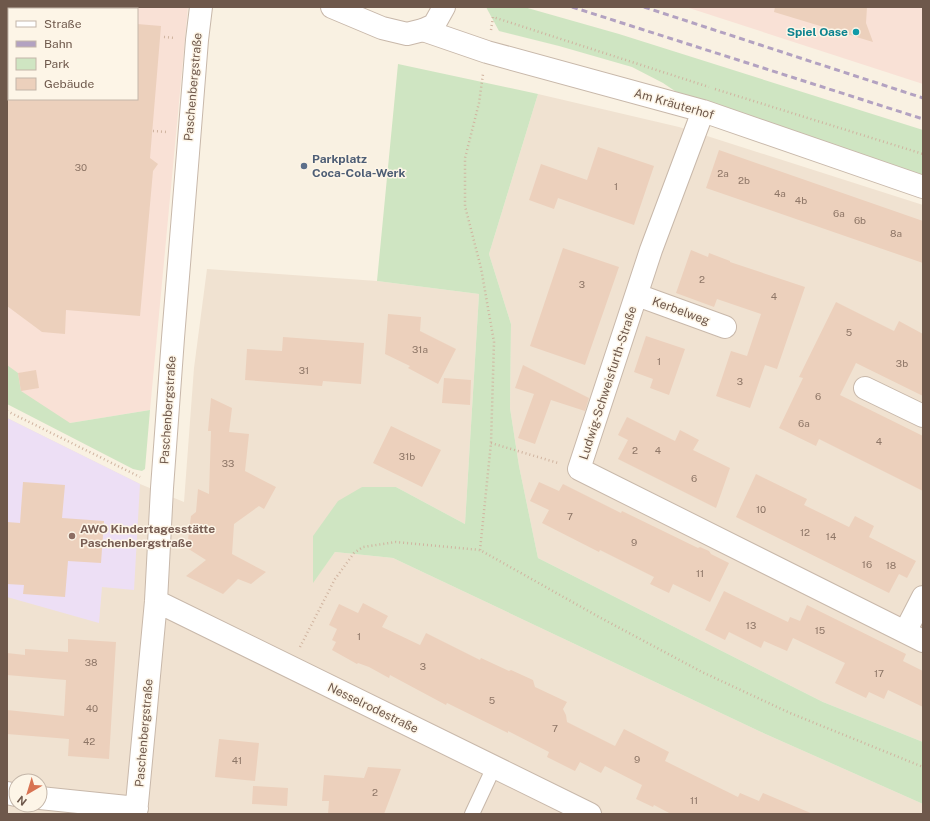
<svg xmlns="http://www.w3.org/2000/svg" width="930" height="821" viewBox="0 0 930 821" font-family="'Public Sans',sans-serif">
	<rect width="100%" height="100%" fill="#f9f1e2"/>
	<!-- residential -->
	<path fill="#f0e2d1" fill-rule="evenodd" d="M538,94L679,127L923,205V742L823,702L538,558L519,466L510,408L511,324L489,254Z
		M207,269L377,281L479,294L465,524L396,487H362L313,582L335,552L393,558L761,732L923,804V814H7V418L140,484L184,502L194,368ZM16,781H40V805H16Z"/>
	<!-- commercial -->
	<path fill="#f9e1d6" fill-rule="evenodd" d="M7,7H188L150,410L70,423L7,402ZM9,9H137V99H9Z
		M686,7H923V84Z"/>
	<!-- education -->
	<path fill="#eddff5" d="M7,418L140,484L134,590L102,587L99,623L7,597Z"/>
	<!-- green -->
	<path fill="#cfe5c2" d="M486,7H524L619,34L923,130V175L747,119L684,97L663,83L632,67L559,46L499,31Z
		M398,64L538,94L489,254L511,324L510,408L519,466L538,558L823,702L923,742V804L761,732L393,558L335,552L313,583V536L338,501L362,487H396L465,524L479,294L377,281Z
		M7,365L18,373L21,391L70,423L150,410L145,469L142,471L133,469L7,404Z"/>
	<!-- building -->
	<path fill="#ecd0bc" d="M775,7H867L866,23L873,42L774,12Z
		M137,24L161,26L150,158L158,164L153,171L140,316L66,310L65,334L42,332L7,306V99H137Z
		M598,147L654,166L634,225L558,198L554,209L529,200L541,164L587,180Z
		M719,150L923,221V263L706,188Z
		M563,248L619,267L585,365L530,346Z
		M691,250L708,257L709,253L730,261V262L805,287L777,369L765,365L750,408L716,396L731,351L747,356L761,314L717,299L714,307L676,293Z
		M836,302L894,331L899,321L923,334V396L856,363L840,395L923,436V491L819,439L816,446L779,428L803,378L799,377Z
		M388,314L421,317L420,331L456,349L438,384L408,368L410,366L385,354Z
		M646,336L685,349L669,395L650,388L653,379L634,372Z
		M283,337L364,343L361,384L323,381L322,386L245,380L247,349L282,351Z
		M523,365L589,398L585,411L551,400L535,444L518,438L534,394L515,388Z
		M36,370L39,388L21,391L18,373Z
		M444,378L471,380L470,405L442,403Z
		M211,398L232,408L229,432L249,434L245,471L276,487L264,509L259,506L234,524L232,554L266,572L251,584L238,579L223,594L186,576L206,560L187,548L191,516L196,512L198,489L209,494L211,431H208Z
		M627,417L675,441L680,430L699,440L693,450L730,468L716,508L618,459L628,440L618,435Z
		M391,426L441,450L422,487L373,463Z
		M756,474L807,499L804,505L849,527L855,516L874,526L869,537L916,561L907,578L899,574L889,593L736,517Z
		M23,482L65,485L62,518L104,521L101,563L68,561L65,597L23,594L24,585L7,584V522L20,523Z
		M539,482L559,491L563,484L621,513L622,511L698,548L700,547L709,551L711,554L729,563L710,602L673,584L669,593L650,584L654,577L600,550L599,552L542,523L549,510L530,501Z
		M724,591L788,622L790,617L800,621L807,605L906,654L903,661L923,671V707L888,690L884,699L869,692L866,698L835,683L845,663L793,638L787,651L764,641L761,648L729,632L725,640L705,630Z
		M363,603L388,616L382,627L420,645L426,633L480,660L481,658L509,671L511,670L533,680L535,687L567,702L563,709L566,715L567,722L615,746L624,729L669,752L665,761L738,797L740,793L759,801L763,793L813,814H671L654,805L653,807L636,799L642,785L605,766L601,773L580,762L575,771L547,757L549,752L508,731V733L447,703L446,705L390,675L389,678L369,667L358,663L357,664L332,650L336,642L332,640L337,629L329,625L339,604L358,613Z
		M68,639L116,642L109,759L68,756L69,739L7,734V710L64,716L66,680L7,675V653L25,655V649L68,652Z
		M219,739L259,743L255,781L215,777Z
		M368,767L401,769L384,814H328L329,801H322L324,775L364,778Z
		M253,786L288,788L287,806L252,804Z"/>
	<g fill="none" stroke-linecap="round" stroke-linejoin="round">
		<defs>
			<path id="service" d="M472,814L494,767"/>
			<path id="minor" d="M423,30L487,52L703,111L923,187
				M703,111L651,250L579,469L923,641
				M637,295L725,327
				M865,388L923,416
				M156,601L590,814
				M905,632L923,597
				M7,793L16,795
				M40,798L137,808
				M136,814L156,601L162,488L173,338L188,153L197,40L201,7"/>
			<path id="tertiary" d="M332,7L382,28L407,34L423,30L434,25L444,7"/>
		</defs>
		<!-- service casing -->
		<use href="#service" stroke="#c8b8aa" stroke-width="16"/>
		<!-- minor casing -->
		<use href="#minor" stroke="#c8b8aa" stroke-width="24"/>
		<!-- tertiary casing -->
		<use href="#tertiary" stroke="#c8b8aa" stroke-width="24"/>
		<!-- path -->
		<path stroke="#d0b4a0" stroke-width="2.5" stroke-dasharray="1 3" stroke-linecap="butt" d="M491,30L493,17L709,87
			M164,37L175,38
			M715,89L923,154
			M153,131L167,132
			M7,411L140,477
			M491,443L558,463
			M480,550L491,443L494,342L481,268L465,206V158L479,103L483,74
			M300,647L335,579L354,553L363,547L396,542L480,550L599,617L702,672L790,713L923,767"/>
		<!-- service -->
		<use href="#service" stroke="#fff" stroke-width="14"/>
		<!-- minor -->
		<use href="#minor" stroke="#fff" stroke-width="22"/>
		<!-- tertiary -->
		<use href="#tertiary" stroke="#fff" stroke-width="22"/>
		<!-- rail -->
		<path stroke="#b3a2c1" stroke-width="3" stroke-dasharray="6 4" stroke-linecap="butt" d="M572,7L923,119
			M644,7L923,98"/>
	</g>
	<!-- markers -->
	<circle fill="#0f9aa8" stroke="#fdf5e7" stroke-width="1.5" cx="856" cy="32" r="4"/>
	<circle fill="#5c6f8a" stroke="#fdf5e7" stroke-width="1.5" cx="304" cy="166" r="4"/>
	<circle fill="#8d6e63" stroke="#fdf5e7" stroke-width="1.5" cx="72" cy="536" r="4"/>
	<g text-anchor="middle" stroke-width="3" stroke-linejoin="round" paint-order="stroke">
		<!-- number labels -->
		<g font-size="10" fill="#8e7667">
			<text x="81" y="171">30</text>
			<text x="723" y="177">2a</text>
			<text x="744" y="184">2b</text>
			<text x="616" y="190">1</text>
			<text x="780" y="197">4a</text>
			<text x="801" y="204">4b</text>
			<text x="839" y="217">6a</text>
			<text x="860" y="224">6b</text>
			<text x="896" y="237">8a</text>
			<text x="702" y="283">2</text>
			<text x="582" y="288">3</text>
			<text x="774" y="300">4</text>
			<text x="849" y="336">5</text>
			<text x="420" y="353">31a</text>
			<text x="659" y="365">1</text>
			<text x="902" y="367">3b</text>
			<text x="304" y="374">31</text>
			<text x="740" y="385">3</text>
			<text x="818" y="400">6</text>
			<text x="804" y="427">6a</text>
			<text x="879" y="445">4</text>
			<text x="635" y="454">2</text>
			<text x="658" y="454">4</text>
			<text x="407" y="460">31b</text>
			<text x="228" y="467">33</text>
			<text x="694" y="482">6</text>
			<text x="761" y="513">10</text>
			<text x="570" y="520">7</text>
			<text x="805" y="536">12</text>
			<text x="831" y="540">14</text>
			<text x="634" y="546">9</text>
			<text x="867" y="568">16</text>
			<text x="891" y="569">18</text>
			<text x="700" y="577">11</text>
			<text x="751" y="629">13</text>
			<text x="820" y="634">15</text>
			<text x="359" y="640">1</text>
			<text x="91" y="666">38</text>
			<text x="423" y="670">3</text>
			<text x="879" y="677">17</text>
			<text x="492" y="704">5</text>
			<text x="92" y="712">40</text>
			<text x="555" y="732">7</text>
			<text x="89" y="745">42</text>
			<text x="637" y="763">9</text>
			<text x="237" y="764">41</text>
			<text x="375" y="796">2</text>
			<text x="694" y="804">11</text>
		</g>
		<!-- culture labels -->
		<g font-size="12" font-weight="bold" fill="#0d838f" stroke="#fdf5e7" text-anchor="end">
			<text x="848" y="36">Spiel Oase</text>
		</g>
		<!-- street labels -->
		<g font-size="12" fill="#6e584b" stroke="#fdf5e7">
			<text transform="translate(193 87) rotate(-85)" y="4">Paschenbergstraße</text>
			<text transform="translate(674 104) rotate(16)" y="4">Am Kräuterhof</text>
			<text transform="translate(681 311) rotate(20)" y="4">Kerbelweg</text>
			<text transform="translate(608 383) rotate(-72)" y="4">Ludwig-Schweisfurth-Straße</text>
			<text transform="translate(168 410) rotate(-86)" y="4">Paschenbergstraße</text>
			<text transform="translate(373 708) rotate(26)" y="4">Nesselrodestraße</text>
			<text transform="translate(144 733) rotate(-85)" y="4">Paschenbergstraße</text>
		</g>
		<!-- service labels -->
		<g font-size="12" font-weight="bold" fill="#4e5e75" stroke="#fdf5e7" text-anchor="start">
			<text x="312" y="163">Parkplatz<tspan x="312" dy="14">Coca-Cola-Werk</tspan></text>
		</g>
		<!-- education labels -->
		<g font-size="12" font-weight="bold" fill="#785e54" stroke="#fdf5e7" text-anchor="start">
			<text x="80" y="533">AWO Kindertagesstätte<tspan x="80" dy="14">Paschenbergstraße</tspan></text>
		</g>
	</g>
	<!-- border -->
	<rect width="930" height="821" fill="none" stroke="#6e584b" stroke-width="16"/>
	<!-- legend -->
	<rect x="8" y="8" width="130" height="92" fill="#fdf5e7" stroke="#c4b6a9"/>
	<rect x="16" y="21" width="20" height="6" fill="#ffffff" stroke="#c4b6a9"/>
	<text x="44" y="28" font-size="12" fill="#6e584b">Straße</text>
	<rect x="16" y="41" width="20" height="6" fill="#b3a2c1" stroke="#c4b6a9"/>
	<text x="44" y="48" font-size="12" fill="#6e584b">Bahn</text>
	<rect x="16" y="58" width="20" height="12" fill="#cfe5c2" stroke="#c4b6a9"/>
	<text x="44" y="68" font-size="12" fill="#6e584b">Park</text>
	<rect x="16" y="78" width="20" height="12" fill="#ecd0bc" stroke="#c4b6a9"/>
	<text x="44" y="88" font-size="12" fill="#6e584b">Gebäude</text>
	<!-- north arrow -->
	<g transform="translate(28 793) rotate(218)"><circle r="19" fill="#fdf5e7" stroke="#c4b6a9"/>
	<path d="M0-3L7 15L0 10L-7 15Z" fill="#d87352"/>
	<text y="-6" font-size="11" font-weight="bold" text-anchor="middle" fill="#6e584b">N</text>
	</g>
</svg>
